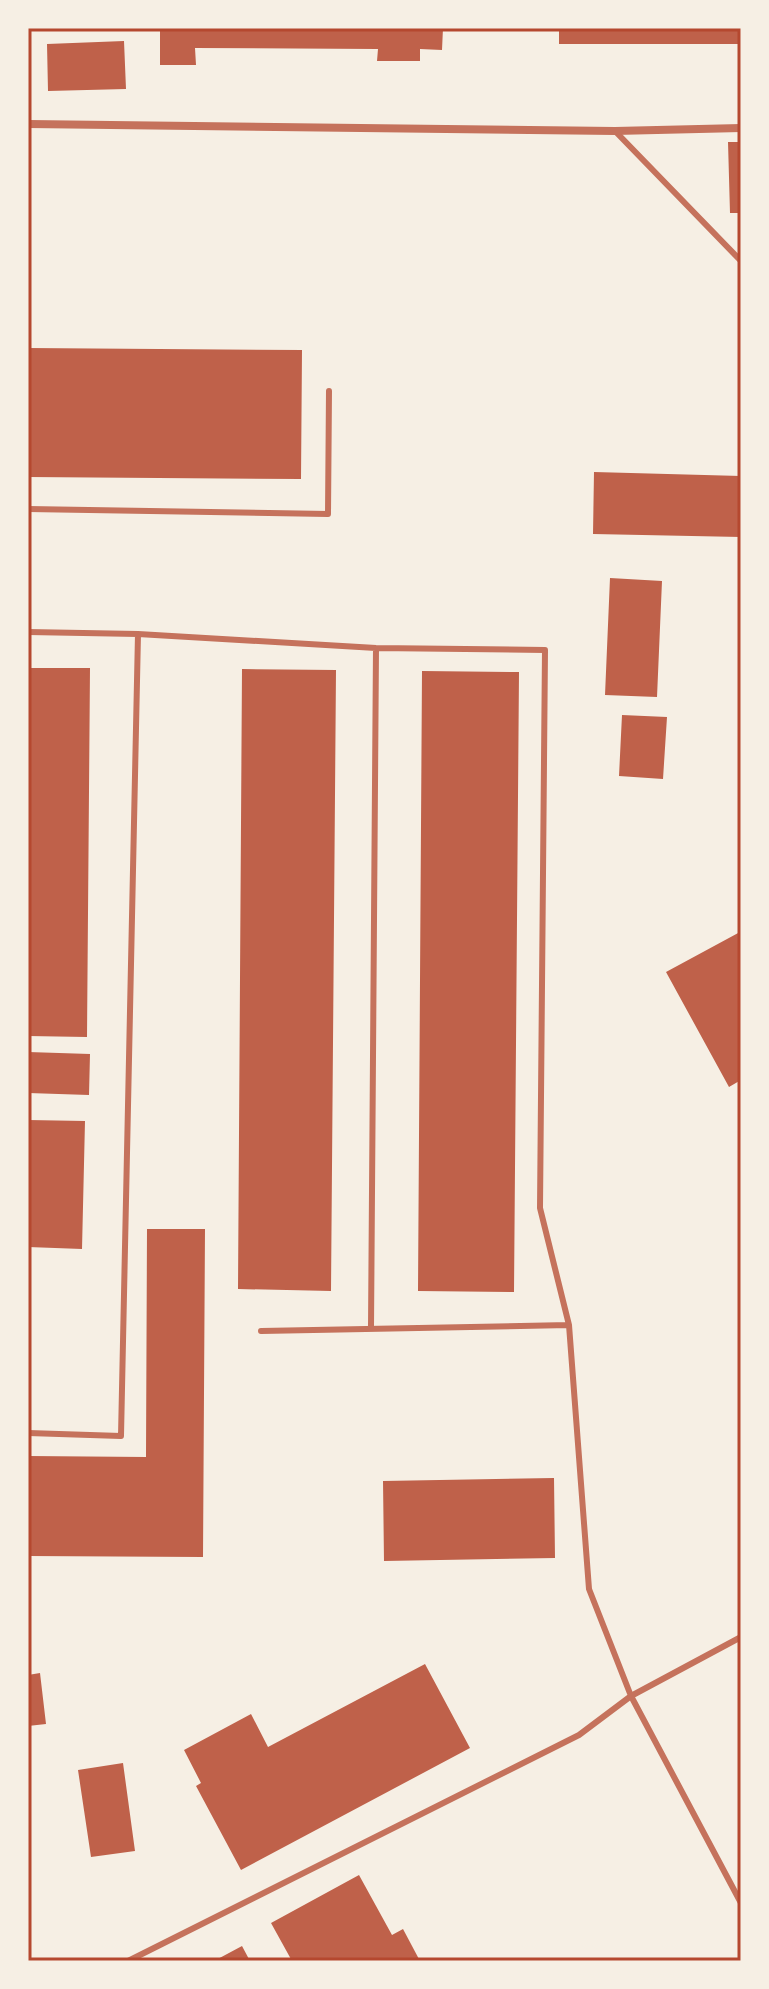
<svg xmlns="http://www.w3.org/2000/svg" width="769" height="1989" viewBox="0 0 769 1989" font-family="'Fira Sans',sans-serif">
	<rect width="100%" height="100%" fill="#f6efe4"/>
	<!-- building -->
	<path fill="#bf614a" d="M160,28H443L442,50L420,49V61H377L378,49L195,48L196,65H160Z
		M559,28H741V44H559Z
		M124,41L126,89L48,91L47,44Z
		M728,142H741V213H730Z
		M28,348L302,350L301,479L28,477Z
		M594,472L741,476V537L593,534Z
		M610,578L662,581L657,697L605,695Z
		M28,668H90L87,1037L28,1036Z
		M242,669L336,670L331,1291L238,1289Z
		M422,671L519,672L514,1292L418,1291Z
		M622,715L667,717L663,779L619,776Z
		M740,932L741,1080L729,1087L666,972Z
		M28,1052L90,1054L89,1095L28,1093Z
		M28,1120L85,1121L82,1249L28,1247Z
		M147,1229H205L203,1557L28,1556V1456L146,1457Z
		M554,1478L555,1558L384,1561L383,1481Z
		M425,1664L470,1748L241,1870L196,1786L201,1783L184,1750L251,1714L268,1747Z
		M40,1673L46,1724L28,1726V1675Z
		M123,1763L135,1851L91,1857L78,1770Z
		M359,1875L392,1935L403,1929L420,1961H292L271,1923Z
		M242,1946L250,1961H214Z"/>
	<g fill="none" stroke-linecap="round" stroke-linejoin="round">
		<!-- service -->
		<path stroke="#c5725c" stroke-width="6" d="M615,131L741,261
			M28,509L328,514L329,391
			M28,632L138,634L376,648L545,650L540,1208L569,1325L589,1589L631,1696L741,1903
			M371,1328L376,648
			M261,1331L569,1325
			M28,1433L121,1436L138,634
			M128,1961L579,1735L631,1696L741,1637"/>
		<!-- minor -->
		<path stroke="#c5725c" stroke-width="8" d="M28,124L615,131L741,128"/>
	</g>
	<!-- border -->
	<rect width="769" height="1989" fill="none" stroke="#f6efe4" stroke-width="60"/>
	<rect x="30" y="30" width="709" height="1929" fill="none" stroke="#b5482f" stroke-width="3"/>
</svg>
